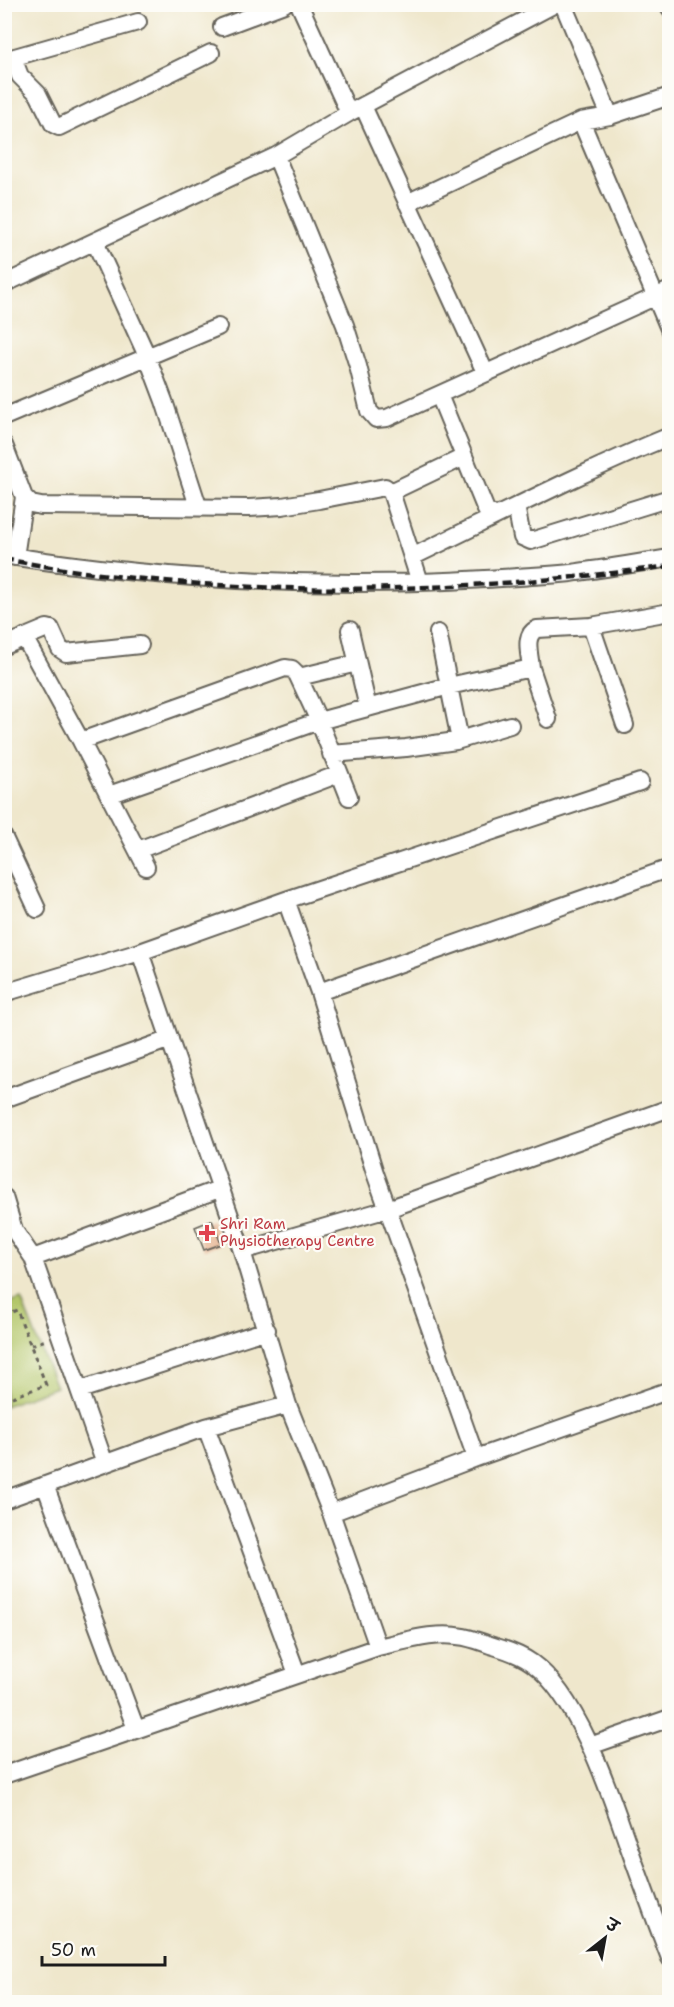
<svg xmlns="http://www.w3.org/2000/svg" width="674" height="2007" viewBox="0 0 674 2007" font-family="'Shantell Sans','Playpen Sans Deva',sans-serif">
	<rect width="100%" height="100%" fill="#fdfcf7"/>
	<filter id="ink" filterUnits="userSpaceOnUse"><feTurbulence type="fractalNoise" baseFrequency=".0167" numOctaves="2"/><feDisplacementMap in="SourceGraphic" scale="12" xChannelSelector="R" yChannelSelector="G"/><feConvolveMatrix kernelMatrix="1 2 1 2 8 2 1 2 1" color-interpolation-filters="sRGB"/></filter>
	<filter id="wash" filterUnits="userSpaceOnUse"><feTurbulence type="fractalNoise" baseFrequency=".008" numOctaves="4" result="noise"/><feDisplacementMap in="SourceGraphic" scale="24" xChannelSelector="R" yChannelSelector="G"/><feGaussianBlur stdDeviation="1.35" result="paint"/><feColorMatrix in="noise" values="0 0 0 0 0 0 0 0 0 0 0 0 0 0 0 0 0 1.4 0 .05"/><feComposite in="paint" operator="in"/></filter>
	<g filter="url(#wash)">
		<rect width="100%" height="100%" fill="#efe7cc"/>
		<!-- green -->
		<path fill="#b2c669" stroke="#677142" stroke-width="1.5" d="M21,1299L56,1387L5,1406V1305Z"/>
		<g id="blocks">
			<!-- building -->
			<path fill="#e1a780" d="M212,1220L221,1244L204,1250L195,1227Z"/>
		</g>
	</g>
	<g filter="url(#ink)">
		<use href="#blocks" fill-opacity="0" stroke="#66635a" stroke-width="1.5"/>
		<g fill="none" stroke-linecap="round" stroke-linejoin="round">
			<defs>
				<path id="street" d="M299,4L349,113
					M563,4L610,116
					M668,4L670,8
					M222,27L284,4
					M13,58L20,76L38,94L53,124L59,127L211,53
					M4,60L138,22
					M363,106L485,372
					M581,121L670,331
					M276,156L345,325L358,366L369,411L376,419L387,418L670,290
					M407,203L581,121L610,116L670,96
					M95,242L147,356L164,401L198,506
					M4,284L276,156L349,113L555,4
					M439,395L486,510L495,516
					M4,417L218,327
					M4,445L24,497L31,504L41,506L249,508L282,506L319,500L385,487L391,492L420,582
					M391,492L464,457
					M516,506L522,537L531,541L670,498
					M4,555C163,580 324,589 485,579C513,577 542,576 571,573C604,569 637,563 670,558
					M15,557L24,497
					M412,557C497,516 582,472 670,436
					M591,626L625,725
					M350,630L368,708
					M438,633L460,740
					M24,637L81,741L146,867
					M4,646L47,628L51,629L60,649L66,653L140,645
					M531,668C530,655 523,635 537,629L591,626L670,612
					M299,677L357,663
					M81,741L285,668L292,669L297,674L319,721L349,797
					M331,754L406,748L456,741L510,725
					M109,795L319,721L449,686L531,668L548,719
					M4,838L37,909
					M138,850L339,774
					M286,900L319,992L375,1173L476,1458
					M140,952L242,1251L288,1405L331,1513L378,1647
					M319,992L670,868
					M4,993L140,952L286,900L640,782
					M4,1099L170,1039
					M4,1197L14,1230L33,1258L105,1464
					M242,1251L388,1209L670,1108
					M33,1258L219,1189
					M80,1390L267,1330
					M206,1427L297,1674
					M45,1485L136,1729
					M4,1500L206,1427L288,1405
					M331,1513L476,1458L670,1390
					M590,1746L670,1718
					M4,1775L378,1647C406,1641 435,1631 464,1637C473,1639 482,1642 490,1645C504,1649 520,1654 532,1663C578,1696 609,1790 627,1842C641,1881 655,1920 670,1958"/>
			</defs>
			<!-- street casing -->
			<use href="#street" stroke="#66635a" stroke-width="20"/>
			<!-- path -->
			<path stroke="#66635a" stroke-width="3" stroke-dasharray="4.5 4.5" stroke-linecap="butt" d="M4,1315L17,1310L46,1385L4,1400
				M31,1345L46,1340"/>
			<!-- street -->
			<use href="#street" stroke="#fff" stroke-width="16"/>
			<!-- rail -->
			<path stroke="#1c1c1c" stroke-width="4.5" stroke-dasharray="9 4.5" stroke-linecap="butt" d="M4,559C223,600 450,595 670,566"/>
		</g>
	</g>
	<!-- markers -->
	<path fill="#e0444e" stroke="#fdfcf7" stroke-width="2" d="M204 1224h6v6h6v6h-6v6h-6v-6h-6v-6h6z"/>
	<g text-anchor="middle" stroke-width="4.5" stroke-linejoin="round" paint-order="stroke">
		<!-- health labels -->
		<g font-size="15" fill="#be3a42" stroke="#fdfcf7" text-anchor="start">
			<text x="220" y="1229">Shri Ram<tspan x="220" dy="17">Physiotherapy Centre</tspan></text>
		</g>
	</g>
	<!-- margin -->
	<rect width="674" height="2007" fill="none" stroke="#fdfcf7" stroke-width="24"/>
	<!-- north arrow -->
	<g transform="translate(605 1938) rotate(31)" stroke="#fdfcf7" stroke-width="4.5" paint-order="stroke">
	<path d="M0-4.5L10 22L0 15L-10 22Z" fill="#1c1c1c"/>
	<text y="-9" font-size="16" font-weight="bold" text-anchor="middle" fill="#1c1c1c">उ</text>
	</g>
	<!-- scale -->
	<path d="M42 1956v9h123v-9" fill="none" stroke="#1c1c1c" stroke-width="3"/>
	<text x="51" y="1956" font-size="18" fill="#1c1c1c" stroke="#fdfcf7" stroke-width="4.5" paint-order="stroke">50 m</text>
</svg>
